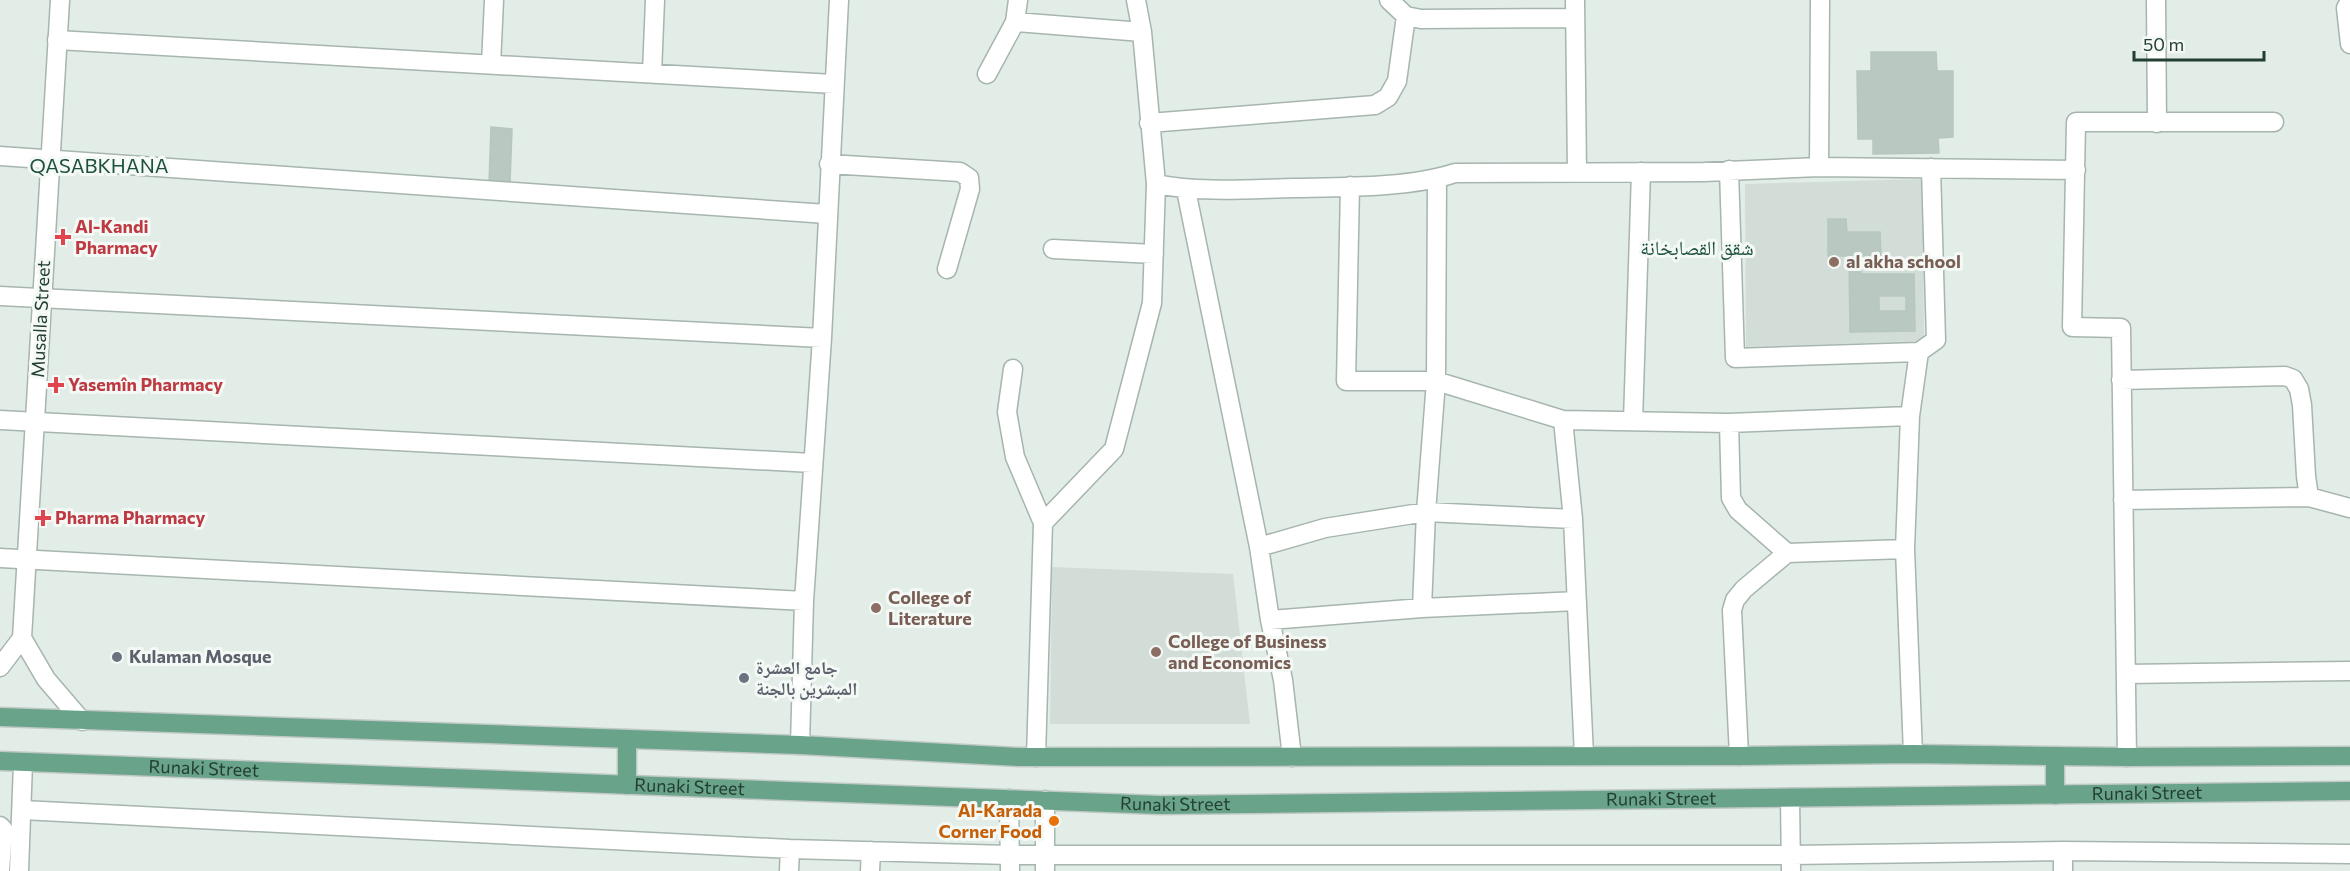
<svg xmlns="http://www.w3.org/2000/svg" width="2350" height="871" viewBox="0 0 2350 871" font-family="Commissioner,'Noto Naskh Arabic',sans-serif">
	<rect width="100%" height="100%" fill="#e3ede7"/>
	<!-- built -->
	<path fill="#d1ddd6" d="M1923,179L1924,341L1746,347L1745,184Z
		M1052,567L1233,574L1250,724H1050Z"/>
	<!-- building -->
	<path fill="#b9c8c0" stroke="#b6c7bd" stroke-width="1.5" fill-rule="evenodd" d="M1871,52H1936L1937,71H1953V137L1938,138L1939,153L1873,154V139H1858L1857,71H1871Z
		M491,127L512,129L510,184L489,183Z
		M1828,219H1846L1847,232H1880L1881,258H1861V274H1914L1915,331L1850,332L1849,256H1828ZM1879,296H1906V311H1879Z"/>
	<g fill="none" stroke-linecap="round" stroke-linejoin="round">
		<defs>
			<path id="minor" d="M1389,0L1406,16L1421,19L1575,18
				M1575,0L1577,172
				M2156,0L2157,123
				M2350,1L2346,8L2350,44
				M1015,22L1142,32
				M57,40L834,84
				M491,65L494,0
				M652,73L655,0
				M987,74L1015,22L1018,0
				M1149,123L1375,105L1388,97L1397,81L1406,16
				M0,156L827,214
				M829,164L960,172L969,178L970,189L947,269
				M1819,167L1820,0
				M1729,170L1735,358L1919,352L1936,340L1931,168
				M1156,184C1202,193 1248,189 1294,188C1342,187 1410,188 1455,173L1704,172L1819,167L2076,170
				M1350,186L1346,381H1436L1563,420L1729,423L1910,416
				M1186,190L1259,547L1270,620L1283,680L1292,757
				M1053,249L1154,254
				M0,296L822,338
				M1013,369L1007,412L1015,457L1043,523
				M2121,380L2285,376L2293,379L2299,389L2302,405L2306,476L2309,497L2350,508
				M0,420L812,463
				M1563,420L1573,519L1584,756
				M1633,421L1641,172
				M1729,423L1731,498L1738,510L1787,553
				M2123,500L2309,497
				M1259,547L1325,528L1426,512L1573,519
				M0,558L804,601
				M1422,608L1426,512L1436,381L1437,179
				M1270,620L1422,608L1577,601
				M2126,674L2350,671
				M800,745L804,601L822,338L839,0
				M1913,754L1905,549L1910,416L1919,352
				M1739,756L1732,610L1735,600L1744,589L1787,553L1905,549
				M1036,757L1043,523L1114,449L1152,303L1156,184L1142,32L1136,0
				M2127,757L2121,328L2072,327L2076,122H2274
				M1790,798L1791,871
				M22,810L790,849L1009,855H1791L2063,851L2350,854
				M2063,851V871
				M789,871L790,849
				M870,871L871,851"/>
			<path id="tertiary" d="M60,0L22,638L46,679L82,721
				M0,667L22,638
				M0,826L3,829L0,871
				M19,871L23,763"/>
			<path id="secondary" d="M1009,799L1010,871
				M1045,800V871"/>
			<g id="primary">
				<path d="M0,717L800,745L1019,757L1739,756L1913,754L2127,757L2350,756"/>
				<path d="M627,739V785"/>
				<path id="s1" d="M0,761L1160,805L2350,791"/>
				<path d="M2055,795V756"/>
			</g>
		</defs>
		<!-- minor casing -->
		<use href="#minor" stroke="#a6b5ad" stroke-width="21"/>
		<!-- tertiary casing -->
		<use href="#tertiary" stroke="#a6b5ad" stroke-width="21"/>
		<!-- secondary casing -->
		<use href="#secondary" stroke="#a2b9ad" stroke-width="21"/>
		<!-- primary casing -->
		<use href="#primary" stroke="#c1c9c6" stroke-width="21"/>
		<!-- minor -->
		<use href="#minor" stroke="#fff" stroke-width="18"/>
		<!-- tertiary -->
		<use href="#tertiary" stroke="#fff" stroke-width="18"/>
		<!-- secondary -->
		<use href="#secondary" stroke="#fff" stroke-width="18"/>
		<!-- primary -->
		<use href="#primary" stroke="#68a38a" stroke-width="18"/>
	</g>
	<!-- markers -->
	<g fill="#e0444e" stroke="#f4f9f6" stroke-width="2">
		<path d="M60 228h6v6h6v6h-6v6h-6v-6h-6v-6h6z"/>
		<path d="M53 376h6v6h6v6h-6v6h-6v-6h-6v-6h6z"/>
		<path d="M40 509h6v6h6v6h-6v6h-6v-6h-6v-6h6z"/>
	</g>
	<g fill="#8d6e63" stroke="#f4f9f6" stroke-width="2">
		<circle cx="1834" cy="262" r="6"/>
		<circle cx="876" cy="608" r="6"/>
		<circle cx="1156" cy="652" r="6"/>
	</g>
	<g fill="#6b7280" stroke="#f4f9f6" stroke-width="2">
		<circle cx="117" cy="657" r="6"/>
		<circle cx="744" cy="678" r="6"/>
	</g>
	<circle fill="#e8710a" stroke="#f4f9f6" stroke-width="2" cx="1054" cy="821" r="6"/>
	<g text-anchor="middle" stroke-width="6" stroke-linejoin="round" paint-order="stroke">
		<!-- health labels -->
		<g font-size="18" font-weight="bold" fill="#be3a42" stroke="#f4f9f6" text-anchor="start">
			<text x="75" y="233">Al-Kandi<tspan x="75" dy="21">Pharmacy</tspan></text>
			<text x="68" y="391">Yasemîn Pharmacy</text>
			<text x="55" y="524">Pharma Pharmacy</text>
		</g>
		<!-- education labels -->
		<g font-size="18" font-weight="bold" fill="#785e54" stroke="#f4f9f6" text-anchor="start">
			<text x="1846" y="268">al akha school</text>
			<text x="888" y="604">College of<tspan x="888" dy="21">Literature</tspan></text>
			<text x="1168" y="648">College of Business<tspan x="1168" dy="21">and Economics</tspan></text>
		</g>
		<!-- street labels -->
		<g font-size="18" fill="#233f33" stroke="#f4f9f6">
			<text transform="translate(41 319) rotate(-87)" y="6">Musalla Street</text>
			<text dy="6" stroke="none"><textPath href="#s1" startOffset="204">Runaki Street</textPath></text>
			<text dy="6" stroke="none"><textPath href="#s1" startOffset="690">Runaki Street</textPath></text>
			<text dy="6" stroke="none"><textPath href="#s1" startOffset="2148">Runaki Street</textPath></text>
			<text dy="6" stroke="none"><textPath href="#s1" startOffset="1662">Runaki Street</textPath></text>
			<text dy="6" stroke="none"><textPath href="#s1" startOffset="1176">Runaki Street</textPath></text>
		</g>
		<!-- worship labels -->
		<g font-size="18" font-weight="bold" fill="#5b616d" stroke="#f4f9f6" text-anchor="start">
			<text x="129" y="663">Kulaman Mosque</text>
			<text x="756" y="674">جامع العشرة<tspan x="756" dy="21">المبشرين بالجنة</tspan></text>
		</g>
		<!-- food labels -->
		<g font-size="18" font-weight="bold" fill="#c56008" stroke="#f4f9f6" text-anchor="end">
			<text x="1042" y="817">Al-Karada<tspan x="1042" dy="21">Corner Food</tspan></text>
		</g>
		<!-- neighbourhood labels -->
		<g font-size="20" fill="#1e513d" stroke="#f4f9f6">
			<text x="99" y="173">QASABKHANA</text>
			<text x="1697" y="255">شقق القصابخانة</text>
		</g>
	</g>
	<!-- scale -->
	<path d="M2134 51v9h130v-9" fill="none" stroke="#233f33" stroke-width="3"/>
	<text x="2143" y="51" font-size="18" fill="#233f33" stroke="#f4f9f6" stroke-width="4.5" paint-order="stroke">50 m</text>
</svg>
